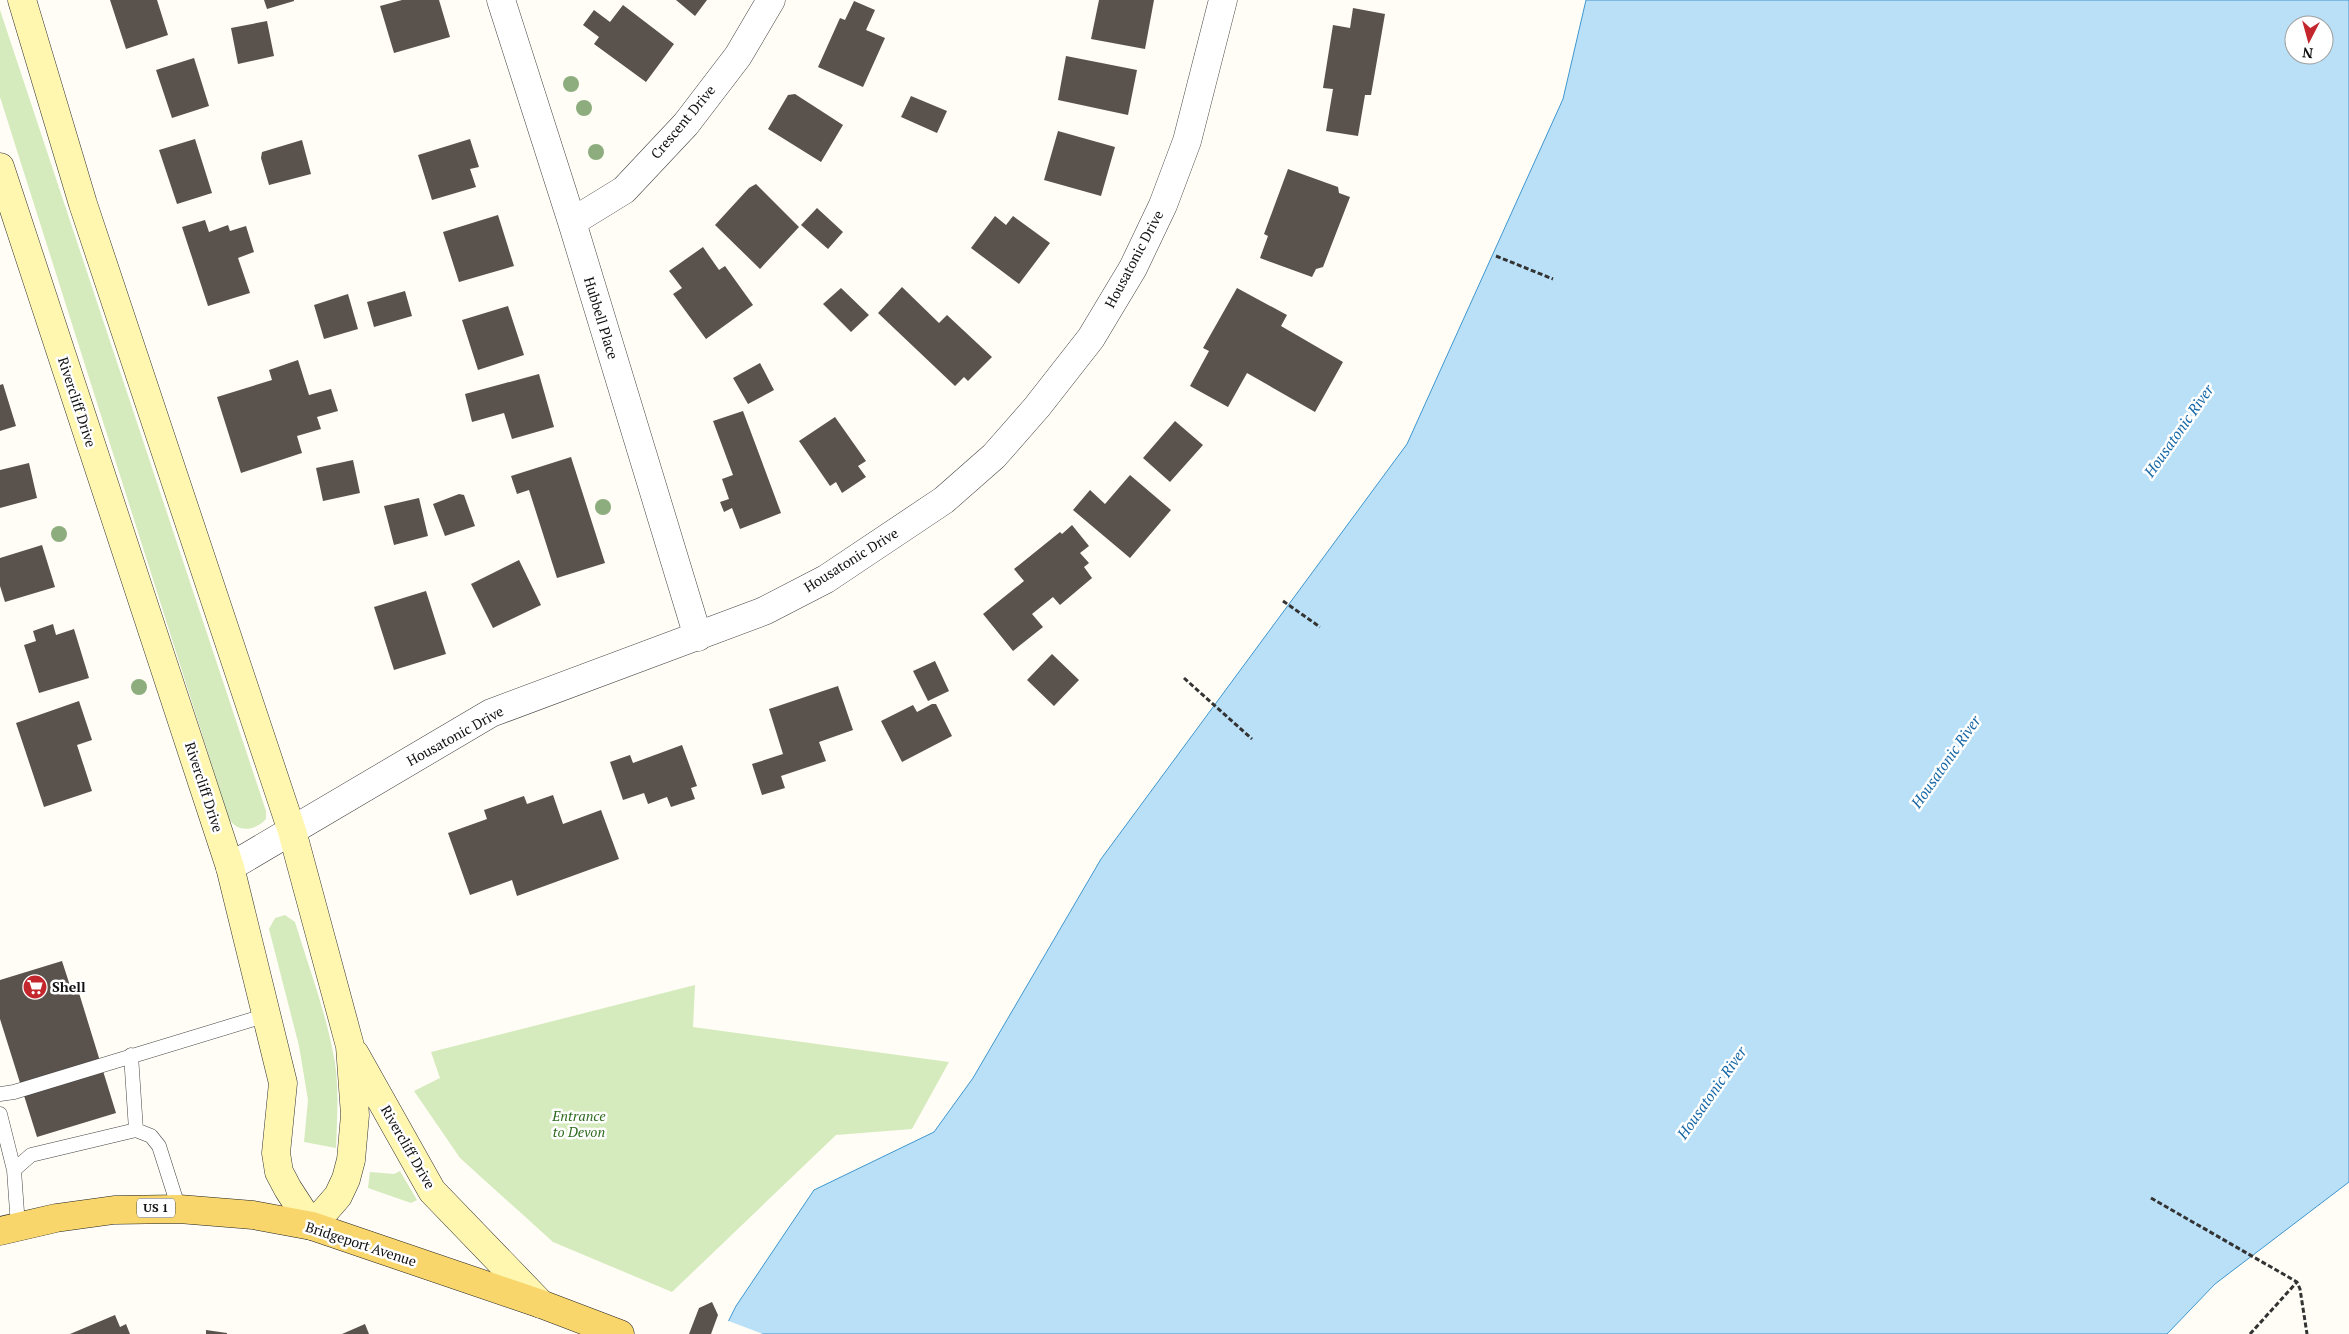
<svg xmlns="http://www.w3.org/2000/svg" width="2349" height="1334" viewBox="0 0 2349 1334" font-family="'PT Serif',serif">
	<rect width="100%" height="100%" fill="#fffdf5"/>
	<!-- green -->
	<path fill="#d5ebbd" d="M0,10L266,811V819C255,831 238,833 229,819L0,97Z
		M285,915L295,922C309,968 327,1015 335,1063C339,1091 337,1119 336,1148L304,1142L308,1100L299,1046L269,929L275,918Z
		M695,985L693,1027L949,1062L912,1129L836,1135L672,1292L553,1242L460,1158L414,1091L440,1078L431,1052Z
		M400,1171L417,1200L411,1203L368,1188L370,1172L394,1174Z"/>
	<!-- water -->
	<path fill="#b9e0f7" stroke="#3f96cf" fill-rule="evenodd" d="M1586,0H2349V1182L2215,1284L2167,1334H722L736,1306L814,1190L934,1132L973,1078L1101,859L1407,444L1563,99ZM2294,25H2324V55H2294Z"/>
	<!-- pier -->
	<path fill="#fffdf5" d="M726,1320L763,1334H719Z"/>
	<!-- building -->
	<path fill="#5a524d" d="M110,0H157L168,35L126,49Z
		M264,0H294V1L267,9Z
		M402,0H439L450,37L394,53L380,6Z
		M676,0H707L695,16Z
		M1099,0H1154L1145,49L1091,39Z
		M854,1L875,10L866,30L885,38L863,87L818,67L840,18L845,20Z
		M623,5L674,44L646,82L594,44L599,37L583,25L594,10L610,22Z
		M1353,8L1385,14L1371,95H1365L1358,136L1326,131L1333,89L1323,88L1333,25L1350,28Z
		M267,21L274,56L238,64L231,28Z
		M1066,56L1137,70L1128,115L1058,100Z
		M194,58L209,106L172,118L156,70Z
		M795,94L843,125L821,162L768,129L788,95Z
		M911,96L947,111L937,133L901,117Z
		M1058,131L1115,147L1101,196L1044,180Z
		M195,139L212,193L177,204L159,150Z
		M470,139L479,167L470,169L476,187L432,200L418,155Z
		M302,140L311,174L269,185L261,158L262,152Z
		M1288,169L1338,187L1339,193L1350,197L1323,267L1316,269L1312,277L1260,258L1268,236L1264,234Z
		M756,184L799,227L760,269L715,225L749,188Z
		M817,208L843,232L828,249L801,225Z
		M498,215L514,266L459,282L443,232Z
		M995,216L1006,225L1013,216L1050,243L1019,284L971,248Z
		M205,220L209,232L228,225L230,231L246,226L254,252L238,258L250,293L208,306L182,227Z
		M703,247L719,270L725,266L753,305L706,339L673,294L682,288L669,271Z
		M902,287L939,323L947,315L992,357L968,381L964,377L955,386L878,313Z
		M841,288L869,315L851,332L823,304Z
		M1237,288L1287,315L1281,326L1343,362L1315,412L1247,373L1228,407L1190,386L1209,351L1203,348Z
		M405,291L412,316L374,327L367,302Z
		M348,294L358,329L324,339L314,305Z
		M508,306L524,355L478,370L462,320Z
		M298,360L309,395L331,389L338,411L317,417L321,429L297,436L302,453L241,473L217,397L272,380L269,370Z
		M760,363L774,390L748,404L733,378Z
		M539,374L554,427L512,439L504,413L472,422L465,394Z
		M3,384L16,426L0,431V385Z
		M743,411L781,513L740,529L732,508L724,512L720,502L729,499L722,479L733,475L713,421Z
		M835,417L866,461L858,466L866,477L842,493L836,482L830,486L799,441Z
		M1175,421L1203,445L1170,482L1143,458Z
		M571,457L605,563L557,578L529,490L517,494L511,476Z
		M353,460L360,493L323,501L316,468Z
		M29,463L37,498L0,508V470Z
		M1130,475L1171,510L1130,558L1073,510L1090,490L1105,504Z
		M459,494L464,495L475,526L445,536L433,504Z
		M419,498L428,536L394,545L384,506Z
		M1072,525L1089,546L1080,553L1089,563L1084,567L1092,578L1060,605L1053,597L1032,614L1043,627L1013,651L983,614L1024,581L1014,569L1060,532L1062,534Z
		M42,545L55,587L5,602L0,586V558Z
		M519,560L541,605L493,628L471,584Z
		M426,591L446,654L394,670L374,607Z
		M53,624L56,635L74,629L89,678L39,693L24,645L36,641L33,631Z
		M1052,654L1079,680L1054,706L1027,680Z
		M935,661L949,691L928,701L913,671Z
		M838,686L853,730L819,742L826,761L781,776L785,788L762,795L752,764L783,754L769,709Z
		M79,701L92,740L77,745L92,791L44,807L16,723Z
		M932,704H936L952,736L902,762L881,721L913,705L917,712Z
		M682,745L697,786L691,788L695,799L671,807L667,797L648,804L644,793L623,800L610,762L630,755L633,763Z
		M553,795L563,824L601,810L619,859L517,896L512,880L470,895L448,833L487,819L484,810L524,796L527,804Z
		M62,961L73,995L79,993L116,1113L37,1137L0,1019V980Z
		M712,1302L718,1315L711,1334H689L699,1308Z
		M115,1315L120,1327L126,1324L130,1334H70Z
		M365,1324L369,1334H342Z
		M206,1330L227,1333V1334H206Z"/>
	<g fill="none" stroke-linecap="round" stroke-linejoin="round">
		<defs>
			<path id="lane" d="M131,1055L136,1130
				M0,1094L14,1092L267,1015
				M0,1114L14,1170
				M18,1226L14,1170L31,1155L136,1130L151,1136L159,1146L179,1209"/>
			<path id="street" d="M501,0L572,222L698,637
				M572,222L624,190L686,124L738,56L771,0
				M230,867L491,713L764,611L826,579L944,500L994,456L1037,407L1091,338L1133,268L1163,205L1187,141L1223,0"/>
			<path id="secondary" d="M0,167L230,867L283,1083L276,1153L279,1172L288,1189L312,1226L338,1196L346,1179L351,1160L355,1115L350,1046L292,831L83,204L22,0
				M355,1054L432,1191L541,1304"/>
			<path id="primary" d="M0,1231L56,1218L114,1210L179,1209L253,1215L312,1226L541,1304L620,1334"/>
		</defs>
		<!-- lane casing -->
		<use href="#lane" stroke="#444" stroke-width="15"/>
		<!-- street casing -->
		<use href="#street" stroke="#444" stroke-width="29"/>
		<!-- secondary casing -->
		<use href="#secondary" stroke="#333" stroke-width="29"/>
		<!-- primary casing -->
		<use href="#primary" stroke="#222" stroke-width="29"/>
		<!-- path -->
		<path stroke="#333" stroke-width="3" stroke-dasharray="5 2.5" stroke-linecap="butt" d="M1496,256L1553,279
			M1283,601L1320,627
			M1184,678L1252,739
			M2151,1198L2297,1282L2300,1289L2307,1334
			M2250,1334L2297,1282"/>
		<!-- lane -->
		<use href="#lane" stroke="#fff" stroke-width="14"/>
		<!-- street -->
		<use href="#street" stroke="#fff" stroke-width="28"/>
		<!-- secondary -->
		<use href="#secondary" stroke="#fff6b0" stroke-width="28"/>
		<!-- primary -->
		<use href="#primary" stroke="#f9d66b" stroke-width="28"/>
	</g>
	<!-- trees -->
	<g fill="#8dad7f">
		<circle cx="571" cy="84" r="8"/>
		<circle cx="584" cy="108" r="8"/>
		<circle cx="596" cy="152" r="8"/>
		<circle cx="603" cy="507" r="8"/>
		<circle cx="59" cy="534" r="8"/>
		<circle cx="139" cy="687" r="8"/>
	</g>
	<!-- icons -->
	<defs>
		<symbol id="supermarket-disc" viewBox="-11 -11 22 22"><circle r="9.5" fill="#c4262e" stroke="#fff"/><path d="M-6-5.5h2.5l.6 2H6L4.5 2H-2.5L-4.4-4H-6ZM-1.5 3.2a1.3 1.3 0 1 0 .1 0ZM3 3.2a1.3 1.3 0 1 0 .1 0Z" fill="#fff"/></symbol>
	</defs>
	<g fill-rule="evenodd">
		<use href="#supermarket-disc" x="21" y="973" width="28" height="28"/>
	</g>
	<g text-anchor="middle" stroke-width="5" stroke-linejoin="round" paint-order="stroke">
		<!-- shield labels -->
		<rect fill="#fff" stroke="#585858" stroke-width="1" x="137" y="1198.5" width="38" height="19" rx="4"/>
		<g font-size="12" font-weight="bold" fill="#111">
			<text x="156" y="1212">US 1</text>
		</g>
		<!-- street labels -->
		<g font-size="14" fill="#111" stroke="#fff">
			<text transform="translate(683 122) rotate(-50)" y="5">Crescent Drive</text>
			<text transform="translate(1134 259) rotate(-62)" y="5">Housatonic Drive</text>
			<text transform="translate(601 318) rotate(73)" y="5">Hubbell Place</text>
			<text transform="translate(77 402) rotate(72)" y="5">Rivercliff Drive</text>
			<text transform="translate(851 560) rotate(-32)" y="5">Housatonic Drive</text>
			<text transform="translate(455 736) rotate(-29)" y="5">Housatonic Drive</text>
			<text transform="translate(204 787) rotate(72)" y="5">Rivercliff Drive</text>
			<text transform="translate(408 1147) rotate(60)" y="5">Rivercliff Drive</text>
			<text transform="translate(361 1244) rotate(18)" y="5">Bridgeport Avenue</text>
		</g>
		<!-- poi labels -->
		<g font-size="14" font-weight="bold" fill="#111" stroke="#fff" text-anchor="start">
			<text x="52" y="992">Shell</text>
		</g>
		<!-- park labels -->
		<g font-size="14" font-style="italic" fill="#2f6b1f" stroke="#fff">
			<text x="579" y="1121">Entrance<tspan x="579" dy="16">to Devon</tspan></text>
		</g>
		<!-- water labels -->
		<g font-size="15" font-style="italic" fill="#1768a6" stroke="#fff">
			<text transform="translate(2179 431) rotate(-55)" y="5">Housatonic River</text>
			<text transform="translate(1946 762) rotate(-55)" y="5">Housatonic River</text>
			<text transform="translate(1712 1093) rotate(-55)" y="5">Housatonic River</text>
		</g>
	</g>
	<!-- north arrow -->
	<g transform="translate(2309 40) rotate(186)"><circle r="24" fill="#ffffff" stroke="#a0a0a0"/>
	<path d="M0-4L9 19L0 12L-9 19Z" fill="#c4262e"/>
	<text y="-8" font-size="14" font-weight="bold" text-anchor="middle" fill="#111111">N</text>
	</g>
</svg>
